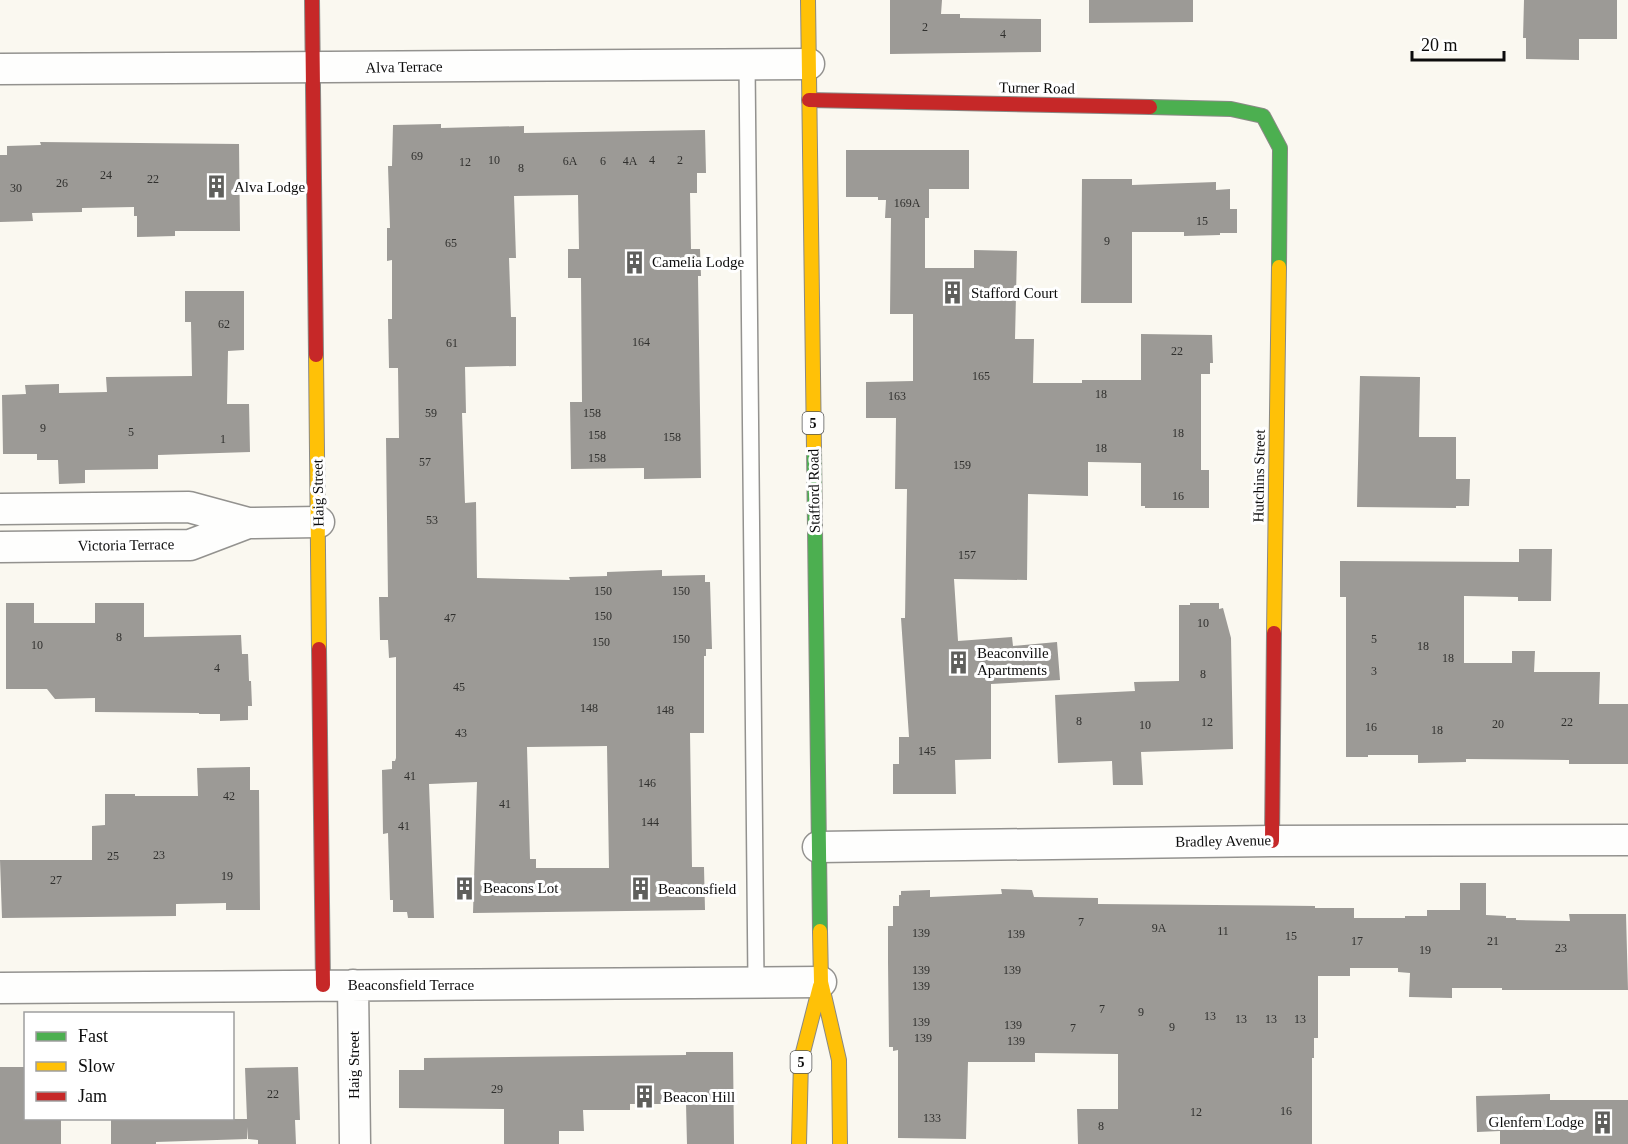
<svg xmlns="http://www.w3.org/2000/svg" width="1628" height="1144" viewBox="0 0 1628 1144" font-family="'Times New Roman',serif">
	<rect width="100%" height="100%" fill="#faf8f0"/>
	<!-- building -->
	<path fill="#9c9a96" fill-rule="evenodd" d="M890,0H942L941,14H960V18L1041,19V52L890,54Z
		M1089,0H1193V22L1089,23Z
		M1524,0H1617V39H1579V60L1526,59V38H1523Z
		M441,124V128L524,126V133L705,130L706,173H697V193H690L691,249H700L701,276H698L701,478L644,479V468L571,469L570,402H582L581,278H568V249H579L578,195L514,196L516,258H509L511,317H516V366L465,367L466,413H462L465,503L476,502L477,578L570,580L569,577L607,576V572L662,570V576L705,575V582H710L712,649H706V656H704V733H690L692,867H704L705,910L473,913L477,782L429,784L434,918H408L407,912H393V900H390L388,833L383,834L382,770L392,769V761H395L396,758V657L389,658L388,640H380L379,597H388L386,438H399L398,368H389L388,319H392V260L387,261V228H390L388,166H392L393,125ZM607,746L609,868H536V859H530L527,747Z
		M40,142L239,144L240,231H175V236L137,237V216H134V207L82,208V212L32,213L33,221L0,222V155H7V146L41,145Z
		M846,150H969V189H929V218H925V268H974V250L1017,251L1015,339H1034L1033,383H1082V380H1141V334L1212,335L1213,363H1210V374H1201V470H1209V508H1145V506H1141V463L1088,462V496L1028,494L1027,580L954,579L958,641L1012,637L1013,646L1057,642L1060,680L991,684V759L955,760L956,794H893V764H899V737H909L901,618H905L907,489H895L896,418H866V382L913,381V314H890L891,218H885L886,200H878V197H846Z
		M1082,179H1132V185L1216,182V190L1230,189V209H1237V233H1220V235L1184,236V232H1132V303H1081Z
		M185,291H244V350L228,351L227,404H249L250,452L158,455V469L85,470V483L59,484L58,460H37V454H3L2,395L26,394L25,385L59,384V393L107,392L106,377L192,376L191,322H185Z
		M1360,376L1420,377L1419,437H1456V479H1470L1469,506H1456V508L1357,507Z
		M1519,549H1552L1551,601H1518V597L1464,596V663H1512V651H1535L1534,672H1600L1599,704H1628V764H1569V760L1466,759V762L1418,763V755H1368V757H1346V597H1340V561L1519,562Z
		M6,603H34V623H95V603H144V637L241,635L242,654H248L249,681H251L252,706H248V720L220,721V714H199V713L95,712V698L55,699L47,689H6Z
		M1190,603H1219V609L1223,608L1231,638L1233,749L1141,752L1143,785H1113L1112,761L1058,763L1055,695L1135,691L1134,682L1179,681V605H1190Z
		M250,767V790H259L260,910H226V903L176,904V916L2,918L0,860H92V826L105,825V794H135V796H198L197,768Z
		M1460,883H1486V915L1506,916V918H1516V920L1570,921L1569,914H1626L1628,990H1502V988H1452V998L1409,997L1410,973L1398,972V968H1350V976H1318V1038H1314V1058H1312V1144H1078L1077,1109H1118V1054L1035,1053V1062H968L966,1139L898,1138V1050L893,1051V1047H889L888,962V926H893V906H899V895H901V891L930,890V897L1002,894L1001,889L1032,890L1034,897L1098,898V904L1315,906V908H1354V918H1405V916H1427V910H1460Z
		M686,1052H733L734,1144H687L686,1104H630V1110H583L584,1131H559V1144H504V1109L399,1108V1070H424V1058L686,1055Z
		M0,1067H26V1119H61V1144H0Z
		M298,1067L300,1120H295L296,1144H258V1140L248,1139L247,1127V1139L156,1142V1144H111V1119H247L245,1068Z
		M1550,1094V1100H1628V1144H1500V1131L1477,1132L1476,1096Z"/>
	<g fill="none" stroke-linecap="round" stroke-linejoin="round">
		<defs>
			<path id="lane" d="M747,64L756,982"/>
			<path id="street" d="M0,69L809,64
				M0,509L189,507L248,523L319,522
				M0,547L190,545L248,523
				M818,847L1272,841L1628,840
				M353,985L355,1144
				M0,988L821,982"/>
			<path id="fast" d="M1150,107L1231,109L1263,116L1280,148L1279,267
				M814,449L820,931"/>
			<path id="slow" d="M808,0L814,449
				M316,355L319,649
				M1274,633L1279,267
				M820,931L821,982L839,1060L840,1144
				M799,1144L801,1060L820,986"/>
			<path id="jam" d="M312,0L316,355
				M809,100L1150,107
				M319,649L323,985
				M1272,841L1274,633"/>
		</defs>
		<!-- lane casing -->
		<use href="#lane" stroke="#93928f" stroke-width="18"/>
		<!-- street casing -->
		<use href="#street" stroke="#93928f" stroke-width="33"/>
		<!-- fast casing -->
		<use href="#fast" stroke="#8a8985" stroke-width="16"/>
		<!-- slow casing -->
		<use href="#slow" stroke="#8a8985" stroke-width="16"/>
		<!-- jam casing -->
		<use href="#jam" stroke="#8a8985" stroke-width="16"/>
		<!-- lane -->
		<use href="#lane" stroke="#fefefd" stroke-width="15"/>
		<!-- street -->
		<use href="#street" stroke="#fefefd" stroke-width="30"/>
		<!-- fast -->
		<use href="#fast" stroke="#4caf50" stroke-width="14"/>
		<!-- slow -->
		<use href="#slow" stroke="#ffc107" stroke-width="14"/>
		<!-- jam -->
		<use href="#jam" stroke="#c62828" stroke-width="14"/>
	</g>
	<!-- icons -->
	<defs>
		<symbol id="building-bare" viewBox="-9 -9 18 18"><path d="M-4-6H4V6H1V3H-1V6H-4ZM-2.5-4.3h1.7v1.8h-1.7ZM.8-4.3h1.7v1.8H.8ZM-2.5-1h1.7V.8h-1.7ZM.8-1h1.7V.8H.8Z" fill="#5f5f5c" stroke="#fff" stroke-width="2.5" paint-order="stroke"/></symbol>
	</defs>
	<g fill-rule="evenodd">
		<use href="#building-bare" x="200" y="170" width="33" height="33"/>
		<use href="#building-bare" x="618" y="246" width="33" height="33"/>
		<use href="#building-bare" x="936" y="276" width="33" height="33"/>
		<use href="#building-bare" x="942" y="646" width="33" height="33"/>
		<use href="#building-bare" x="448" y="872" width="33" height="33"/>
		<use href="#building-bare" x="624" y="872" width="33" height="33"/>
		<use href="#building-bare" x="628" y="1080" width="33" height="33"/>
		<use href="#building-bare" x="1586" y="1106" width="33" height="33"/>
	</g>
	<g text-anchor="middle" stroke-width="6" stroke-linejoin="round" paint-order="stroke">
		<!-- number labels -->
		<g font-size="12" fill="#30302e">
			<text x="925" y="31">2</text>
			<text x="1003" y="38">4</text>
			<text x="417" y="160">69</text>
			<text x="494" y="164">10</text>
			<text x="652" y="164">4</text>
			<text x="680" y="164">2</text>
			<text x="570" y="165">6A</text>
			<text x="603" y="165">6</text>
			<text x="630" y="165">4A</text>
			<text x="465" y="166">12</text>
			<text x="521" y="172">8</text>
			<text x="106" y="179">24</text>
			<text x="153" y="183">22</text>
			<text x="62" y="187">26</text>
			<text x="16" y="192">30</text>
			<text x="907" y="207">169A</text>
			<text x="1202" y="225">15</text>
			<text x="1107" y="245">9</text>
			<text x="451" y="247">65</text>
			<text x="224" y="328">62</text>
			<text x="641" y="346">164</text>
			<text x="452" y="347">61</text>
			<text x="1177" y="355">22</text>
			<text x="981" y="380">165</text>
			<text x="1101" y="398">18</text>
			<text x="897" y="400">163</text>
			<text x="431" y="417">59</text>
			<text x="592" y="417">158</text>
			<text x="43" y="432">9</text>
			<text x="131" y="436">5</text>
			<text x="1178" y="437">18</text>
			<text x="597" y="439">158</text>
			<text x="672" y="441">158</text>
			<text x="223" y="443">1</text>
			<text x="1101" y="452">18</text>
			<text x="597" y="462">158</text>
			<text x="425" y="466">57</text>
			<text x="962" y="469">159</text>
			<text x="1178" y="500">16</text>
			<text x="432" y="524">53</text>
			<text x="967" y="559">157</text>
			<text x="603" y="595">150</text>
			<text x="681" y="595">150</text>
			<text x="603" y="620">150</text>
			<text x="450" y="622">47</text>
			<text x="1203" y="627">10</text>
			<text x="119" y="641">8</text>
			<text x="681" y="643">150</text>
			<text x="1374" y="643">5</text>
			<text x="601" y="646">150</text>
			<text x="37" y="649">10</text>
			<text x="1423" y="650">18</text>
			<text x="1448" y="662">18</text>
			<text x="217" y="672">4</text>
			<text x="1374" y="675">3</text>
			<text x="1203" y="678">8</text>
			<text x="459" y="691">45</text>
			<text x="589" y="712">148</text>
			<text x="665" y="714">148</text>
			<text x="1079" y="725">8</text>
			<text x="1207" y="726">12</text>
			<text x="1567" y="726">22</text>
			<text x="1498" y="728">20</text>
			<text x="1145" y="729">10</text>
			<text x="1371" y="731">16</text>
			<text x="1437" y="734">18</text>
			<text x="461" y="737">43</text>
			<text x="927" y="755">145</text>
			<text x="410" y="780">41</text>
			<text x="647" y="787">146</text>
			<text x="229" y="800">42</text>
			<text x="505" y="808">41</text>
			<text x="650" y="826">144</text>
			<text x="404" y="830">41</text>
			<text x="159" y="859">23</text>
			<text x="113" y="860">25</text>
			<text x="227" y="880">19</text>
			<text x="56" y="884">27</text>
			<text x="1081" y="926">7</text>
			<text x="1159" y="932">9A</text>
			<text x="1223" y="935">11</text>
			<text x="921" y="937">139</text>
			<text x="1016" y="938">139</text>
			<text x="1291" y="940">15</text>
			<text x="1357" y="945">17</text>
			<text x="1493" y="945">21</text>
			<text x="1561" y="952">23</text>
			<text x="1425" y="954">19</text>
			<text x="921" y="974">139</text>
			<text x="1012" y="974">139</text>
			<text x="921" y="990">139</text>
			<text x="1102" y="1013">7</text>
			<text x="1141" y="1016">9</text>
			<text x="1210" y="1020">13</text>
			<text x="1241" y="1023">13</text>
			<text x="1271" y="1023">13</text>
			<text x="1300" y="1023">13</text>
			<text x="921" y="1026">139</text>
			<text x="1013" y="1029">139</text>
			<text x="1172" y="1031">9</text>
			<text x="1073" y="1032">7</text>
			<text x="923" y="1042">139</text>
			<text x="1016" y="1045">139</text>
			<text x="497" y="1093">29</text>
			<text x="273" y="1098">22</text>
			<text x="1286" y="1115">16</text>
			<text x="1196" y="1116">12</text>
			<text x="932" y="1122">133</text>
			<text x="1101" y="1130">8</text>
		</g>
		<!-- shield labels -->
		<g fill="#fff" stroke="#555" stroke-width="1.5">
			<rect x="802.5" y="412" width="21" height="22" rx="4.5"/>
			<rect x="790.5" y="1051" width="21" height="22" rx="4.5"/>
		</g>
		<g font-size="14" font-weight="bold" fill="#0c0c0c">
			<text x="813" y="428">5</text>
			<text x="801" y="1067">5</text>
		</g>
		<!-- street labels -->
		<g font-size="15" fill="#0c0c0c" stroke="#fff">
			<text transform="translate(404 67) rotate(-1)" y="5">Alva Terrace</text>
			<text transform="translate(1037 88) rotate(1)" y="5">Turner Road</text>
			<text transform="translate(1259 476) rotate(-89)" y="5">Hutchins Street</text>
			<text transform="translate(814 491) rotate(-91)" y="5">Stafford Road</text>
			<text transform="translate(318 493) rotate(-91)" y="5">Haig Street</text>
			<text transform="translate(126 545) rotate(-1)" y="5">Victoria Terrace</text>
			<text transform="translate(1223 841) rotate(-1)" y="5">Bradley Avenue</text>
			<text x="411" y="990">Beaconsfield Terrace</text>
			<text transform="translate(354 1065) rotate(-90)" y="5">Haig Street</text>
		</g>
		<!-- poi labels -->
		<g font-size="15" fill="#0c0c0c" stroke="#fff" text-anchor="start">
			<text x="234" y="192">Alva Lodge</text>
			<text x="652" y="267">Camelia Lodge</text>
			<text x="971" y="298">Stafford Court</text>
			<text x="977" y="658">Beaconville<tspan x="977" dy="17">Apartments</tspan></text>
			<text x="483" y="893">Beacons Lot</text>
			<text x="658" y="894">Beaconsfield</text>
			<text x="663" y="1102">Beacon Hill</text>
			<text x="1584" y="1127" text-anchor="end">Glenfern Lodge</text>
		</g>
	</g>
	<!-- legend -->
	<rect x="24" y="1012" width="210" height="108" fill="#ffffff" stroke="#9e9e9e" stroke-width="1.5"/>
	<rect x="36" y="1032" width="30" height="9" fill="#4caf50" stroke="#9e9e9e" stroke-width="1.5"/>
	<text x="78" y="1042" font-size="18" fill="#0c0c0c">Fast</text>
	<rect x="36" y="1062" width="30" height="9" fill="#ffc107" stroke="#9e9e9e" stroke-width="1.5"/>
	<text x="78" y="1072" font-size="18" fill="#0c0c0c">Slow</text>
	<rect x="36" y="1092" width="30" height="9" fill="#c62828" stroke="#9e9e9e" stroke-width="1.5"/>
	<text x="78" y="1102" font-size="18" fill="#0c0c0c">Jam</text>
	<!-- scale -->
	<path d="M1412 51v9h92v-9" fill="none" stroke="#0c0c0c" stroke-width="3"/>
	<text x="1421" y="51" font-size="18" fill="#0c0c0c" stroke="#ffffff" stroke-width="4.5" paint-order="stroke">20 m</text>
</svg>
